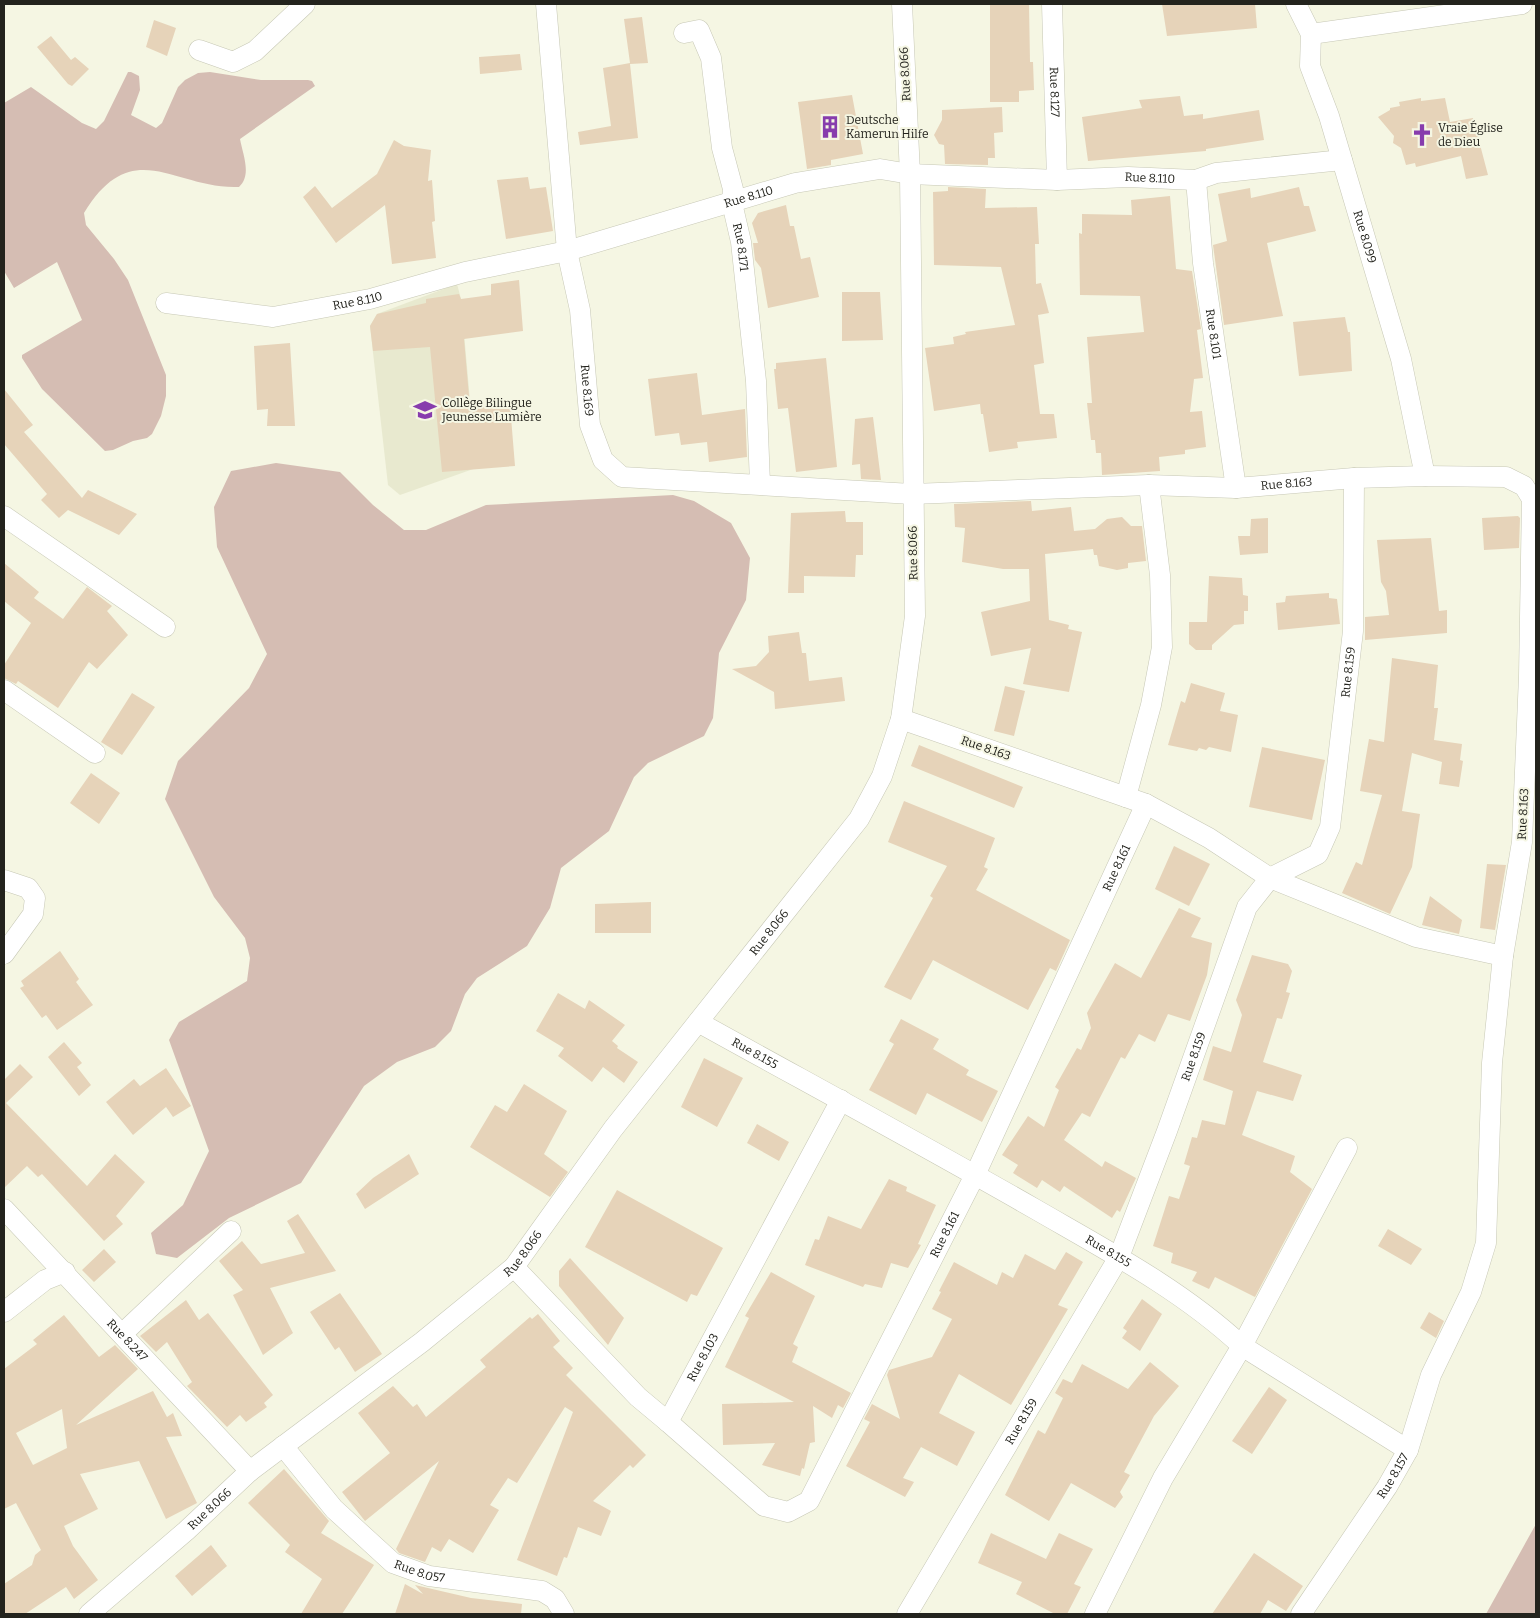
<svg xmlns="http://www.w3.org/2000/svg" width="1540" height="1618" viewBox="0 0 1540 1618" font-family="Bitter,serif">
	<rect width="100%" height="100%" fill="#f5f6e3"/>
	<!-- built -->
	<path fill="#e8e9cf" d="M457,284L461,299L476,468L400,495L388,485L370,326L377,314Z"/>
	<!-- green -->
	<path fill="#d5bdb3" d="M128,72H131L139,76L140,90L131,115L156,128L162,123L178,87L185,80L198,73L210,72L261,80H308L312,81L315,86L240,139C243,155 252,175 239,187C175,190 133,133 84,213L86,225L114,259L128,280L166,375V396L161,416L152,434L147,438L133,441L113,450L105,451L42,389L22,358V355L82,320L57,262L14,288L4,271V103L31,87L82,123L96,129L104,121Z
		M276,463L340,472L373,505L404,530H426L486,505L673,495L694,501L731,523L750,558L746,600L719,653L713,718L704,736L648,763L634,777L609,831L561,868L550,908L527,946L477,978L465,994L451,1031L435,1047L397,1062L364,1086L301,1183L229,1218L177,1258L156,1254L151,1233L183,1205L209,1151L169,1040L179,1022L247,981L250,958L245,938L214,897L165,799L178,761L249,688L267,654L217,547L214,507L231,471Z
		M1536,1524V1614H1486Z"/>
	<!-- building -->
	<path fill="#e6d3b9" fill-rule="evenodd" d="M990,4H1029L1030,62H1033L1034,90L1019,91V102H990Z
		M1162,4H1255L1257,28L1167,36Z
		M642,17L648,63L630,64L638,138L580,145L578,132L611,126L603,68L630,63L624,19Z
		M154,20L176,28L167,56L146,47Z
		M51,36L71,60L75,57L89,69L72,86L68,84L37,47Z
		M520,54L522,70L480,74L479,57Z
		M852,95L863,154L831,160V165L807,169L798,102Z
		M1180,96L1184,116L1203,114V119L1259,110L1264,140L1206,149V151L1088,161L1082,117L1142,108L1139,100Z
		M1421,98V101L1445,98L1450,122L1473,118L1488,175L1466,179L1461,156L1416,167L1415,163L1406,165L1401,148L1393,143L1394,136L1378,117L1390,110V108L1400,106L1399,102Z
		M1002,107L1003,132L994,133L995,158H988V165L945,164L944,145L939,144L934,135L942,120V110Z
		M394,140L404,146L431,150L428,181L432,180L435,221L432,222L436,258L392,264L385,205L336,243L303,197L315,186L332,208L377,174Z
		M528,177L530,189L546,187L553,231L506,239L497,180Z
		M948,187L986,189L985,208L1037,207L1039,244H1035L1036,284L1041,283L1049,313L1038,315L1044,363L1034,365L1040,414H1054L1057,438L1017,442L1018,448L989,452L983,414H981L980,404L934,411L925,348L954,344L953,337L966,334L965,332L1015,325L1001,267L934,265L933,192L948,191Z
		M1299,187L1304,206H1309L1316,231L1267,243L1283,316L1224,325L1213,245L1227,241L1218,194L1250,188L1251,198Z
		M1170,196L1176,269L1192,271L1201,329L1197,330L1203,378L1194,379L1190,412L1202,411L1206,447L1185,450V454L1159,457L1160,471L1102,475L1101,453H1096L1095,440H1091L1087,403H1092L1087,337L1144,332L1140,296L1080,295L1079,233L1082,234V214L1132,215L1131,200Z
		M786,205L790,226H794L801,259L810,257L819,297L768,308L761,268L755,260L753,243H758L752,223L758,213Z
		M519,280L523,331L464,339L470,408L510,405L515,466L442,472L430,347L373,351L370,326L377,314L426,303V299L459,294L461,299L491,295V284Z
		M842,292H880L883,340L842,341Z
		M1345,317L1348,332H1350L1352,371L1299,376L1293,322Z
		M290,343L295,426H267L268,409L257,410L254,346Z
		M826,358L837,467L796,472L788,408L778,409L774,369H776V363Z
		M697,373L702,415L745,409L747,457L709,462L707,442L681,445L679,433L655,436L648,379Z
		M4,389L33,425L24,432L82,498L88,490L137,514L119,535L68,510L59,518L41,500L47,494L4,444Z
		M873,417L881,480L861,479L860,464L852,465L855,419Z
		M1031,501L1032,511L1071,507L1074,531L1095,529L1107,519L1122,517L1131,526H1142L1146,561L1128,563V568L1117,570L1099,566L1097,555H1094L1093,549L1045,554L1049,620L1069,625L1068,629L1082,632L1069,692L1023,684L1031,648L991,656L981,612L1030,601L1029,569H1003L962,562L965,528L955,527L954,504Z
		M845,511L846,522H863V555H856L855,577L804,576V593H788L791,513Z
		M1518,516L1520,518L1519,548L1484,550L1482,518Z
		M1268,518V553L1240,555L1238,536H1250L1251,519Z
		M1431,538L1439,611L1447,610V633L1365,640V617L1389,615L1386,591L1381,582L1377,540Z
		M4,563L39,592L34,598L63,619L87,587L112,606L107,611L128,635L97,669L89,662L58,708L18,681L16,684L4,678V665L31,623L4,601Z
		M1209,576L1242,578L1243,595L1248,596V611H1244V624L1234,625L1212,645V650H1196L1189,644V622H1207Z
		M1329,593V598L1337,599L1340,624L1278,630L1276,603L1285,602L1286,596Z
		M799,632L802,653H806L809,681L842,677L845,701L775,709L774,692L732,669L756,666L769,652L768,636Z
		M1392,658L1438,665L1434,708H1438L1434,740L1462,744L1460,760L1463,761L1459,787L1439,784L1442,762L1412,753L1402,811L1420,814L1412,867L1390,914L1342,893L1356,862L1362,865L1382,795L1360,791L1369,739L1384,742Z
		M1191,683L1225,693L1220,711L1238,715L1231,752L1209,747L1206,750L1199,748L1197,751L1168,745L1181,701L1185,703Z
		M1005,686L1025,691L1014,736L994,731Z
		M132,693L155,707L122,755L101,742Z
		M919,745L1023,787L1014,808L911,766Z
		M1262,747L1325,760L1312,820L1249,807Z
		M91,773L120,793L99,824L70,803Z
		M904,801L995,838L984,867L988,869L976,890L1070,940L1056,971L1050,968L1028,1010L933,960L911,1000L884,987L933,898L930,896L947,866L888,842Z
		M1174,846L1210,864L1189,906L1155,889Z
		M1487,864L1506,865L1495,930L1480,928Z
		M1430,896L1462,920L1459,934L1422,925Z
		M651,902V933H595V904Z
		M1179,908L1201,918L1191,937L1212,943L1207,975L1190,1021L1168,1014L1155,1042L1139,1034L1125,1059L1121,1057L1090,1117L1082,1113L1064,1140L1102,1167L1105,1161L1136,1178L1120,1212L1117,1210L1112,1218L1064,1186L1060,1192L1042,1180L1037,1188L1013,1173L1018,1165L1002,1155L1028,1116L1044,1127L1059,1090L1055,1087L1077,1048L1081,1050L1091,1028L1087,1013L1115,963L1141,978Z
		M60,951L79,979L76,982L93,1005L57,1030L46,1015L42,1018L20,988L24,986L21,981Z
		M1252,955L1288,964L1292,971L1286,992L1290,993L1282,1019L1277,1018L1263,1062L1302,1075L1293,1101L1257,1091L1242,1135L1295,1156L1290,1172L1312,1189L1255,1297L1215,1277L1209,1289L1192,1281L1197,1272L1171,1263L1173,1253L1153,1246L1169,1196L1179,1199L1190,1166L1184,1164L1192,1137L1197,1138L1202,1120L1225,1125L1233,1091L1203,1080L1213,1046L1231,1052L1242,1015L1236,1000Z
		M558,993L585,1009L589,1000L625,1025L612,1041L618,1046L617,1048L638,1062L624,1083L603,1067L592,1082L558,1056L564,1048L536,1031Z
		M901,1019L939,1039L933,1049L969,1070L966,1075L998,1091L982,1122L927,1093L916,1115L869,1090L894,1044L889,1041Z
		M64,1042L82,1063L77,1067L91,1085L79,1096L48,1057Z
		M704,1058L743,1078L717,1127L681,1107Z
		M20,1064L33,1077L6,1103L87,1186L115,1154L145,1182L116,1216L123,1224L104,1241L42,1174L38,1177L27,1166L4,1188V1080Z
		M166,1068L191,1106L173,1117L166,1107L133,1135L106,1102L134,1079L140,1086Z
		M524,1084L567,1111L544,1154L568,1172L550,1197L470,1147L495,1105L507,1112Z
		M757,1124L789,1142L779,1161L747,1143Z
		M409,1154L419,1174L365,1209L356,1194L373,1178Z
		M889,1179L907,1187L906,1191L936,1205L918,1244L921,1245L908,1268L891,1263L882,1288L865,1284L863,1287L805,1265L815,1239L819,1240L828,1216L861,1229Z
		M617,1190L723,1248L697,1296L691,1294L687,1302L585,1247Z
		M298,1214L336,1271L270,1288L293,1333L263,1355L233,1295L243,1290L219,1261L242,1241L261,1264L305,1253L287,1221Z
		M1388,1229L1422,1249L1411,1265L1378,1246Z
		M104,1249L116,1262L94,1282L82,1270Z
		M1066,1252L1083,1262L1058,1305L1068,1309L1011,1405L959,1374L939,1413L975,1432L957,1466L921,1447L903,1478L914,1482L905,1497L846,1466L870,1422L864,1419L872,1404L900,1419L887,1375L889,1370L932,1357L952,1319L932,1309L941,1292L939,1291L954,1262L997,1285L1002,1272L1013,1278L1025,1254L1055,1270Z
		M570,1258L624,1318L608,1345L559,1286V1271Z
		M771,1272L815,1296L793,1344L798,1347L792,1362L851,1393L843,1408L838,1405L832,1418L813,1406L815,1442L810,1443L804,1469L802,1468L800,1476L762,1465L775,1443L723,1445L722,1404L794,1402L725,1367L749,1318L745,1316Z
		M340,1293L382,1354L355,1372L339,1347L335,1350L310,1312Z
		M1142,1299L1162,1314L1140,1351L1122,1338L1127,1331L1123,1328Z
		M186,1300L199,1320L208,1313L273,1395L264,1403L267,1407L246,1422L240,1415L227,1427L187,1386L192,1382L167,1342L156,1352L140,1336Z
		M1429,1312L1444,1321L1436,1338L1420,1328Z
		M538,1314L560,1341L553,1347L573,1368L566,1375L646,1455L633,1468L630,1465L593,1501L611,1511L601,1536L578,1527L567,1558L564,1557L557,1576L517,1560L573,1412L565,1407L517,1483L508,1478L490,1505L499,1510L473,1553L449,1539L441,1552L432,1547L425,1562L399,1553L396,1549L439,1461L365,1521L342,1492L390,1453L358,1413L393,1386L413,1407L417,1404L426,1417L486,1367L480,1360L530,1317L532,1319Z
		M64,1315L99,1357L115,1345L138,1369L76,1425L153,1391L167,1417L173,1413L182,1436L166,1437L197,1503L166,1519L139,1461L80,1474L98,1509L64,1526L73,1546L98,1580L74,1599L66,1587L25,1614H4V1584L32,1565L35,1555L41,1550L16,1503L4,1509V1369L37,1344L33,1340ZM62,1409L67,1448L33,1465L16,1433Z
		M1150,1362L1179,1386L1154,1416L1124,1472L1130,1475L1120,1492L1123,1497L1115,1508L1071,1483L1049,1521L1005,1495L1038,1430L1045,1434L1063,1398L1055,1393L1063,1379L1072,1383L1082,1364L1128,1389Z
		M1269,1387L1287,1400L1252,1454L1232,1441Z
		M284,1469L329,1521L321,1533L374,1565L342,1614H301L322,1579L285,1552L290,1545L248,1503Z
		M991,1533L1046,1559L1059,1533L1093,1549L1074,1584L1081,1587L1067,1614H1055L1016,1594L1022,1582L978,1563Z
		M211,1545L227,1566L192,1596L175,1576Z
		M1254,1553L1303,1586L1286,1611L1268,1600L1260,1614H1212Z
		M405,1584L423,1594L415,1585L471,1598L522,1604L521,1614H395Z"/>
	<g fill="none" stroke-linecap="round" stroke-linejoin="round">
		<defs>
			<g id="street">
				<path id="s1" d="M546,4L567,251L580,310L590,425L603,460L622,477L912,494L1149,485L1236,488L1354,478L1425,476L1506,477L1524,486L1532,499L1529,676L1522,842L1503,956L1416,937L1270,878L1209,838L1146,804L901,719"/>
				<path id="s2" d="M1052,4L1057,180"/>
				<path id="s3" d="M1296,4L1311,34L1310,66L1329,116L1401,359L1425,476"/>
				<path id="s4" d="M684,33L699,30L711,58L722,148L733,189L732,203L741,242L756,381L760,484"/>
				<path d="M1311,34L1522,4"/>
				<path d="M199,50L233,62L255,51L305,4"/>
				<path id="s5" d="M1196,180L1203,263L1236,488"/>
				<path id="s6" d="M166,303L273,317L370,299L465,272L567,251L795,183L880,169L910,174L1057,180L1128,177L1196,180L1216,173L1342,160"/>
				<path d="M4,516L165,627"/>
				<path d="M4,690L95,753"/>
				<path d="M1126,797L1151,705L1162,647L1160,575L1149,485"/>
				<path d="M4,880L28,888L35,898L33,914L4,954"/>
				<path id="s7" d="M698,1022C810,1084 923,1145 1035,1209C1106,1250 1182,1290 1242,1346L1163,1478L1095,1614"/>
				<path id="s8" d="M4,1209L250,1471"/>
				<path id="s9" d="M514,1267L638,1397L668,1422L841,1100"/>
				<path d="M4,1312L45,1280L65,1272"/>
				<path d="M122,1334L231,1231"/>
				<path id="s10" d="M668,1422L764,1506L788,1512L809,1501L975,1175L1146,804"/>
				<path id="s11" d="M283,1446L334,1509L393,1563L429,1576L542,1591L555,1599L564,1614"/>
				<path d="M1408,1450L1431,1375L1471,1292L1486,1243L1492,1063L1503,956"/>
				<path id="s12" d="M89,1614L186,1531L250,1471L422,1342L514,1267L613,1129L859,819L882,776L901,719L915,616L910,174L902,4"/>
				<path id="s13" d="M907,1614L1119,1257L1167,1131L1247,907L1270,878L1318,854L1330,827L1353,631L1354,478"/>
				<path id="s14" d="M1301,1614L1387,1487L1408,1450L1242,1346L1347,1148"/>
			</g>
		</defs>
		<!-- street casing -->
		<use href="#street" stroke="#c7c8b6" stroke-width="21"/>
		<!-- street -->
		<use href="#street" stroke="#fff" stroke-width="20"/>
	</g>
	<!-- icons -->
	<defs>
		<symbol id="building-bare" viewBox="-9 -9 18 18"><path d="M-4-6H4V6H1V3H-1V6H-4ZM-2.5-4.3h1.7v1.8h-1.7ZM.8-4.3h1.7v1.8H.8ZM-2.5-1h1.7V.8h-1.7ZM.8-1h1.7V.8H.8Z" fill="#873cad" stroke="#f5f6e3" stroke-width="2.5" paint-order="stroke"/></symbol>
		<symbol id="church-bare" viewBox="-9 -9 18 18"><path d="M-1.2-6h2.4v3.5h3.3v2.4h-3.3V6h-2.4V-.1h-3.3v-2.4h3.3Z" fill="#873cad" stroke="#f5f6e3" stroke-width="2.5" paint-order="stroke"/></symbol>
		<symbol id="school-bare" viewBox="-9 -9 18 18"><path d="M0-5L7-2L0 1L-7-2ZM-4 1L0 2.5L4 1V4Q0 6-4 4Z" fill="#873cad" stroke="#f5f6e3" stroke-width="2.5" paint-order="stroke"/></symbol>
	</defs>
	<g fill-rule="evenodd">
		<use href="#building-bare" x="814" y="111" width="32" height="32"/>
		<use href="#church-bare" x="1406" y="119" width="32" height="32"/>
		<use href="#school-bare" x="409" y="394" width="32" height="32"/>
	</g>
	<g text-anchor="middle" stroke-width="4" stroke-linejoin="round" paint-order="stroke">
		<!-- street labels -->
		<g font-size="12" fill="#23231d" stroke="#f5f6e3">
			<text transform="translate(905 74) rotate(-93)" y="4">Rue 8.066</text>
			<text dy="4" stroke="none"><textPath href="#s2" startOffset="88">Rue 8.127</textPath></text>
			<text dy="4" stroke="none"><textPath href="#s6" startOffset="1004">Rue 8.110</textPath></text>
			<text dy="4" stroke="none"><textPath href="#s6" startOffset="599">Rue 8.110</textPath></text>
			<text dy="4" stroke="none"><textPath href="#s3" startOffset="245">Rue 8.099</textPath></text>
			<text dy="4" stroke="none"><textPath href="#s4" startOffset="238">Rue 8.171</textPath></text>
			<text dy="4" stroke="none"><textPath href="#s6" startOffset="194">Rue 8.110</textPath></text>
			<text dy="4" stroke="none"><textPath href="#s5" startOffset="155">Rue 8.101</textPath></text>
			<text dy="4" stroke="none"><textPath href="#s1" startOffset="389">Rue 8.169</textPath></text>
			<text dy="4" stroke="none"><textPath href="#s1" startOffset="1152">Rue 8.163</textPath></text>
			<text transform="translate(913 553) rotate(-91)" y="4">Rue 8.066</text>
			<text dy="4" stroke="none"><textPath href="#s13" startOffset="1064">Rue 8.159</textPath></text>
			<text transform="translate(986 748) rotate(19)" y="4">Rue 8.163</text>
			<text transform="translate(1523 814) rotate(-87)" y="4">Rue 8.163</text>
			<text dy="4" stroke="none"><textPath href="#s10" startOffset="880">Rue 8.161</textPath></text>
			<text dy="4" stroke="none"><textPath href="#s12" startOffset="970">Rue 8.066</textPath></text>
			<text dy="4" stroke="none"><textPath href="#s7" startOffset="65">Rue 8.155</textPath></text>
			<text dy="4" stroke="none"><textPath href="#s13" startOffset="629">Rue 8.159</textPath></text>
			<text dy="4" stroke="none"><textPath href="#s10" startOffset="475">Rue 8.161</textPath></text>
			<text dy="4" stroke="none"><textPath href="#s12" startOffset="565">Rue 8.066</textPath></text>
			<text dy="4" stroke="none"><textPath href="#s7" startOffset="470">Rue 8.155</textPath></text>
			<text dy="4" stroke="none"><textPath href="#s8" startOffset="180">Rue 8.247</textPath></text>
			<text dy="4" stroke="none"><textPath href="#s9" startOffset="292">Rue 8.103</textPath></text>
			<text dy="4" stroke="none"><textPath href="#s13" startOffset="224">Rue 8.159</textPath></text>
			<text dy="4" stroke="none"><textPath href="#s14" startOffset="166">Rue 8.157</textPath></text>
			<text dy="4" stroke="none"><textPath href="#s12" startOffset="160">Rue 8.066</textPath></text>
			<text dy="4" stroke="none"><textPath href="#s11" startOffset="189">Rue 8.057</textPath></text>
		</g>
		<!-- poi labels -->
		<g font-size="12" fill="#23231d" stroke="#f5f6e3" text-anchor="start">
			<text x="846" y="124">Deutsche<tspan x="846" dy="14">Kamerun Hilfe</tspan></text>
			<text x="1438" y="132">Vraie Église<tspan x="1438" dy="14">de Dieu</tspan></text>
			<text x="442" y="407">Collège Bilingue<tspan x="442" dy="14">Jeunesse Lumière</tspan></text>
		</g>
	</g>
	<!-- border -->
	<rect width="1540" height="1618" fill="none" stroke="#23231d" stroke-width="10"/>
</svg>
